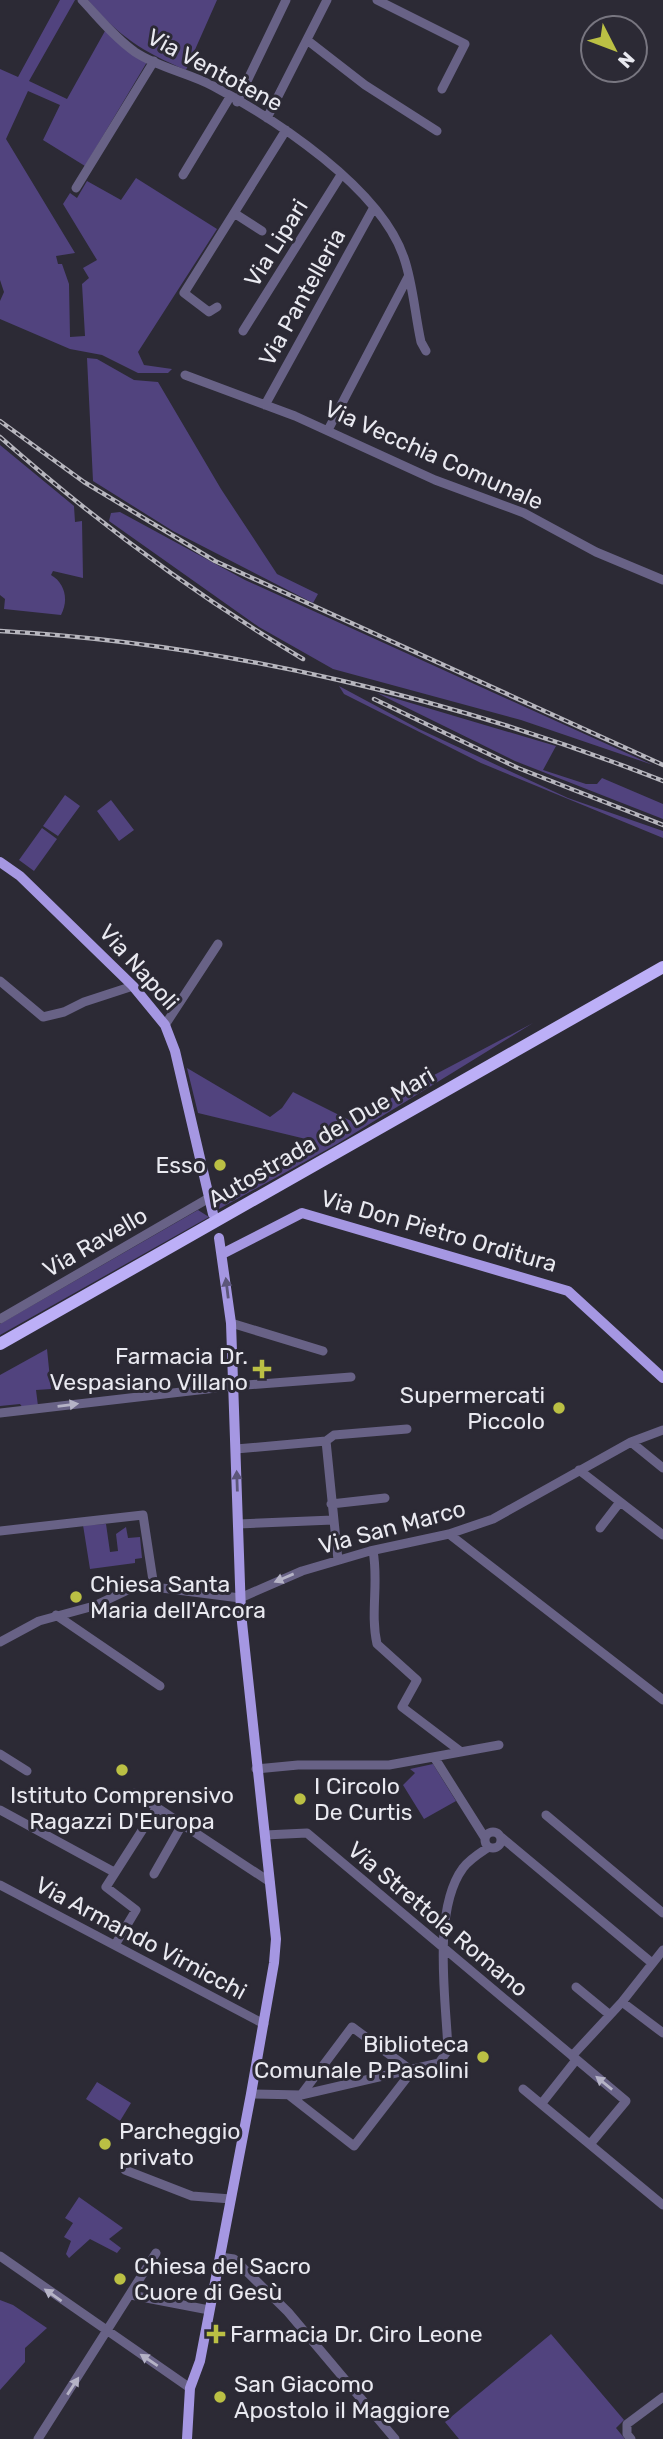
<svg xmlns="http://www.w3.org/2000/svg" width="663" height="2439" viewBox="0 0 663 2439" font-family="Rubik,sans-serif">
	<rect width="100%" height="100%" fill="#2c2a35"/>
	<!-- green -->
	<path fill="#51437e" d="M60,0H75L29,81L67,99L105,31L147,62L85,166L43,140L60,105L28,91L6,139L75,253L56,256L58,264H62L69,284L70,337L85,336L82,284L89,278L83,268L97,260L63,204L70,193L77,198L87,181L121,200L136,178L217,229L138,352L144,365L172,369L168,373H138L102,355L70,349L0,319V301L4,292L0,280V69L18,77Z
		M88,0H217L186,70C143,52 118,36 88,0Z
		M87,358L97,359L134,380L158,382L221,489L277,574L318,594L313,603L173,531L93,481Z
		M0,445L74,506L75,522L82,521L83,578L53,571L51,575C65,583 69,600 61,615L4,609L5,599L0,595Z
		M120,512L245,580L653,765L521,720L333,669L259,627L109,521L111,513Z
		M339,686L419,729L568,798L663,831V838L481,763L344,694Z
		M377,693L556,746L543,770L586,784H597L602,778L663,804V819L515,761Z
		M65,795L80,806L58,836L43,826Z
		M111,800L134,830L119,841L97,811Z
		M42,828L57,839L34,871L19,860Z
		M533,1023L337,1144L219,1209L221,1197L312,1145L310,1140L198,1113L187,1068L270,1117L282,1108L293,1092L353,1122L398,1094Z
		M198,1210L209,1217L0,1335V1324Z
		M47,1349L51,1389L36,1390L38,1406L23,1408L20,1404L0,1406V1375Z
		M106,1524L110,1552L118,1551L116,1534L126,1527L128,1538L140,1537L142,1558L135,1559V1563L90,1569L83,1525Z
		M433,1764L456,1801L424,1819L403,1785L415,1773L410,1769Z
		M97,2082L131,2103L120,2121L86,2099Z
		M79,2197L123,2228L109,2239L121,2248L117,2253L90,2239L69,2258L66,2254L71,2241L64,2237L73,2223L65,2218Z
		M0,2300L13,2305L47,2328L25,2348V2362L0,2390Z
		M551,2334L624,2420L616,2428L625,2439H459L445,2422Z"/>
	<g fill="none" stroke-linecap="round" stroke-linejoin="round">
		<!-- minor -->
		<path stroke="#686286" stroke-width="9" d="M82,0C99,18 115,38 135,52C159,68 189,73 213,86C275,119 381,188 404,258C413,284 415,315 421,342L426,351
			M377,0L465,44L442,89
			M307,40L365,85L437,131
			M237,102L286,0
			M267,118L327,0
			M183,175L230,97
			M76,188L154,61
			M234,213L262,231
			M217,307L209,312L184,293L286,130
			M243,331L341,175
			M185,375L295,416L435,480L524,513L596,552L663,580
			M265,405L373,209
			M328,430L408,277
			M0,981L43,1017L64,1012L84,1002L133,986
			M165,1025L218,944
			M0,1319L209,1198
			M231,1323L323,1351
			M0,1413L233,1386L351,1377
			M326,1441L338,1560
			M631,1442L663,1468
			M236,1449L326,1441L334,1435L407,1429
			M579,1470L663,1535
			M331,1504L385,1498
			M238,1524L333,1520
			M600,1528L620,1502
			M0,1531L143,1515L154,1587
			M449,1534L663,1700
			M373,1551C379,1582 370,1613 377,1644L417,1680L402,1707L460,1751
			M56,1615L160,1686
			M0,1642L39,1621L94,1606L130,1589L154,1587L240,1598L302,1571L370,1551L449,1534L493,1519L631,1442L663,1430
			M0,1754L27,1771
			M434,1757L485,1838
			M256,1769L298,1765H389L499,1745
			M135,1793L270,1882
			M0,1810L114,1872
			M546,1815L663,1913
			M485 1840a8 8 0 1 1 16 0a8 8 0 1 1-16 0Z
			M265,1835L307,1833L626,2101L591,2143
			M501,1837L652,1963
			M154,1874L183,1823
			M0,1885L264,2024
			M115,1945L136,1910L106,1887L157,1807
			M576,1987L610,2015
			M622,2002L663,2033
			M572,2056L622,2002L663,1950
			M523,2089L663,2205
			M251,2094L301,2095L439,2063L448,2050C446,2000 432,1910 463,1868C470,1859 480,1853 489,1847
			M301,2095L352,2027L412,2071
			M290,2096L354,2146L412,2071
			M542,2103L576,2060
			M125,2170L192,2196L231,2199
			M0,2256L190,2388
			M220,2257L234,2259L288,2312L395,2439
			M131,2295L209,2310
			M38,2439L156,2253
			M631,2439L627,2434V2424L663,2397"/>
		<!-- major -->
		<path stroke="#a597e2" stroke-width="10" d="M0,862L20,876L133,986L165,1025L175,1051L213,1214
			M222,1254L302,1213L568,1291L663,1378
			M187,2439L190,2388L200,2361L251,2094L274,1963L276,1939L241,1613L231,1323L219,1238"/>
		<!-- highway -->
		<path stroke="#bcaff7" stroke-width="12" d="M0,1344L663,967"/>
		<defs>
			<path id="rail" d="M0,421L84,482L215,561L663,765
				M0,437C94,520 195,595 303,659
				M0,631C226,644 453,698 663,781
				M374,699L518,768L663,825"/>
		</defs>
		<!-- rail casing -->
		<use href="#rail" stroke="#b7b6be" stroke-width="4.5"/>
		<!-- rail -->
		<use href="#rail" stroke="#2c2a35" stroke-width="2" stroke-dasharray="5" stroke-linecap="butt"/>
	</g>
	<!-- one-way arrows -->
	<defs><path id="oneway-solid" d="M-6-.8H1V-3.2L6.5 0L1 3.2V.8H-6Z" transform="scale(1.75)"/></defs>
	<g fill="#5c567a">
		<use href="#oneway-solid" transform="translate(227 1288) rotate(-97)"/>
		<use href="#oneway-solid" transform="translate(237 1481) rotate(-92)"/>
	</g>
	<g fill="#b5b3c6">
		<use href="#oneway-solid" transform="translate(68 1405) rotate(-7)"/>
		<use href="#oneway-solid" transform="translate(284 1578) rotate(157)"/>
		<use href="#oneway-solid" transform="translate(604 2083) rotate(-141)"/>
		<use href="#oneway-solid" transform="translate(53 2295) rotate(-145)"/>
		<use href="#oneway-solid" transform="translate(149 2360) rotate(-146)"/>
		<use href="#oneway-solid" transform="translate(73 2386) rotate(-57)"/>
	</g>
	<!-- markers -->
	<g fill="#bbc044" stroke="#2c2a35" stroke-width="2.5">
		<circle cx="220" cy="1165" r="7"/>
		<path d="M258.5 1358.5h7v7h7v7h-7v7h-7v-7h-7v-7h7z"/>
		<circle cx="559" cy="1408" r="7"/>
		<circle cx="76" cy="1597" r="7"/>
		<circle cx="122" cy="1770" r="7"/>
		<circle cx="300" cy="1799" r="7"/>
		<circle cx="483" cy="2057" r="7"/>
		<circle cx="105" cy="2144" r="7"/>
		<circle cx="120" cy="2279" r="7"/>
		<path d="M212.5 2323.5h7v7h7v7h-7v7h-7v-7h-7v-7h7z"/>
		<circle cx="220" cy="2397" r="7"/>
	</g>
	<g text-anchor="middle" stroke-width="6" stroke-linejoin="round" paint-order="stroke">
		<!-- street labels -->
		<g font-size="23" fill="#e9e9f0" stroke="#2c2a35">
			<text transform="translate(215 70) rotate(28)" y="8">Via Ventotene</text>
			<text transform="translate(276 243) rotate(-58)" y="8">Via Lipari</text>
			<text transform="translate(302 297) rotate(-61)" y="8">Via Pantelleria</text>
			<text transform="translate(434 455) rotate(24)" y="8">Via Vecchia Comunale</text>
			<text transform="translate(139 967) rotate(48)" y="8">Via Napoli</text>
			<text transform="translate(321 1137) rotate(-30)" y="8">Autostrada dei Due Mari</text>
			<text transform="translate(439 1231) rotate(16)" y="8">Via Don Pietro Orditura</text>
			<text transform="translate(95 1242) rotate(-30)" y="8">Via Ravello</text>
			<text transform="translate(392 1527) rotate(-15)" y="8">Via San Marco</text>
			<text transform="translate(438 1919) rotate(40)" y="8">Via Strettola Romano</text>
			<text transform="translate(141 1938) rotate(28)" y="8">Via Armando Virnicchi</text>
		</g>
		<!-- poi labels -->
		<g font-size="23" fill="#e9e9f0" stroke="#2c2a35" text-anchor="start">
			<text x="206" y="1173" text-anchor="end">Esso</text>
			<text x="248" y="1364" text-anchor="end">Farmacia Dr.<tspan x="248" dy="26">Vespasiano Villano</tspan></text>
			<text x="545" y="1403" text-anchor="end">Supermercati<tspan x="545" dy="26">Piccolo</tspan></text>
			<text x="90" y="1592">Chiesa Santa<tspan x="90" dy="26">Maria dell'Arcora</tspan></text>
			<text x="314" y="1794">I Circolo<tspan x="314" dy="26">De Curtis</tspan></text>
			<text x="122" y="1803" text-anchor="middle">Istituto Comprensivo<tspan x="122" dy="26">Ragazzi D'Europa</tspan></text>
			<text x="469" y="2052" text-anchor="end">Biblioteca<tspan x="469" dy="26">Comunale P.Pasolini</tspan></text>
			<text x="119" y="2139">Parcheggio<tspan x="119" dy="26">privato</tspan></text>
			<text x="134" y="2274">Chiesa del Sacro<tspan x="134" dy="26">Cuore di Gesù</tspan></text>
			<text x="230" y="2342">Farmacia Dr. Ciro Leone</text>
			<text x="234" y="2392">San Giacomo<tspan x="234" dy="26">Apostolo il Maggiore</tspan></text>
		</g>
	</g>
	<!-- north arrow -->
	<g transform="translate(614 49) rotate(132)"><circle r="33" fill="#2c2a35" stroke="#787680" stroke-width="2"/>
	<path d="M0-5L12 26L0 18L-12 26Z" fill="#bbc044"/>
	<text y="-10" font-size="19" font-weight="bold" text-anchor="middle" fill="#e9e9f0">N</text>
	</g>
</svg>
